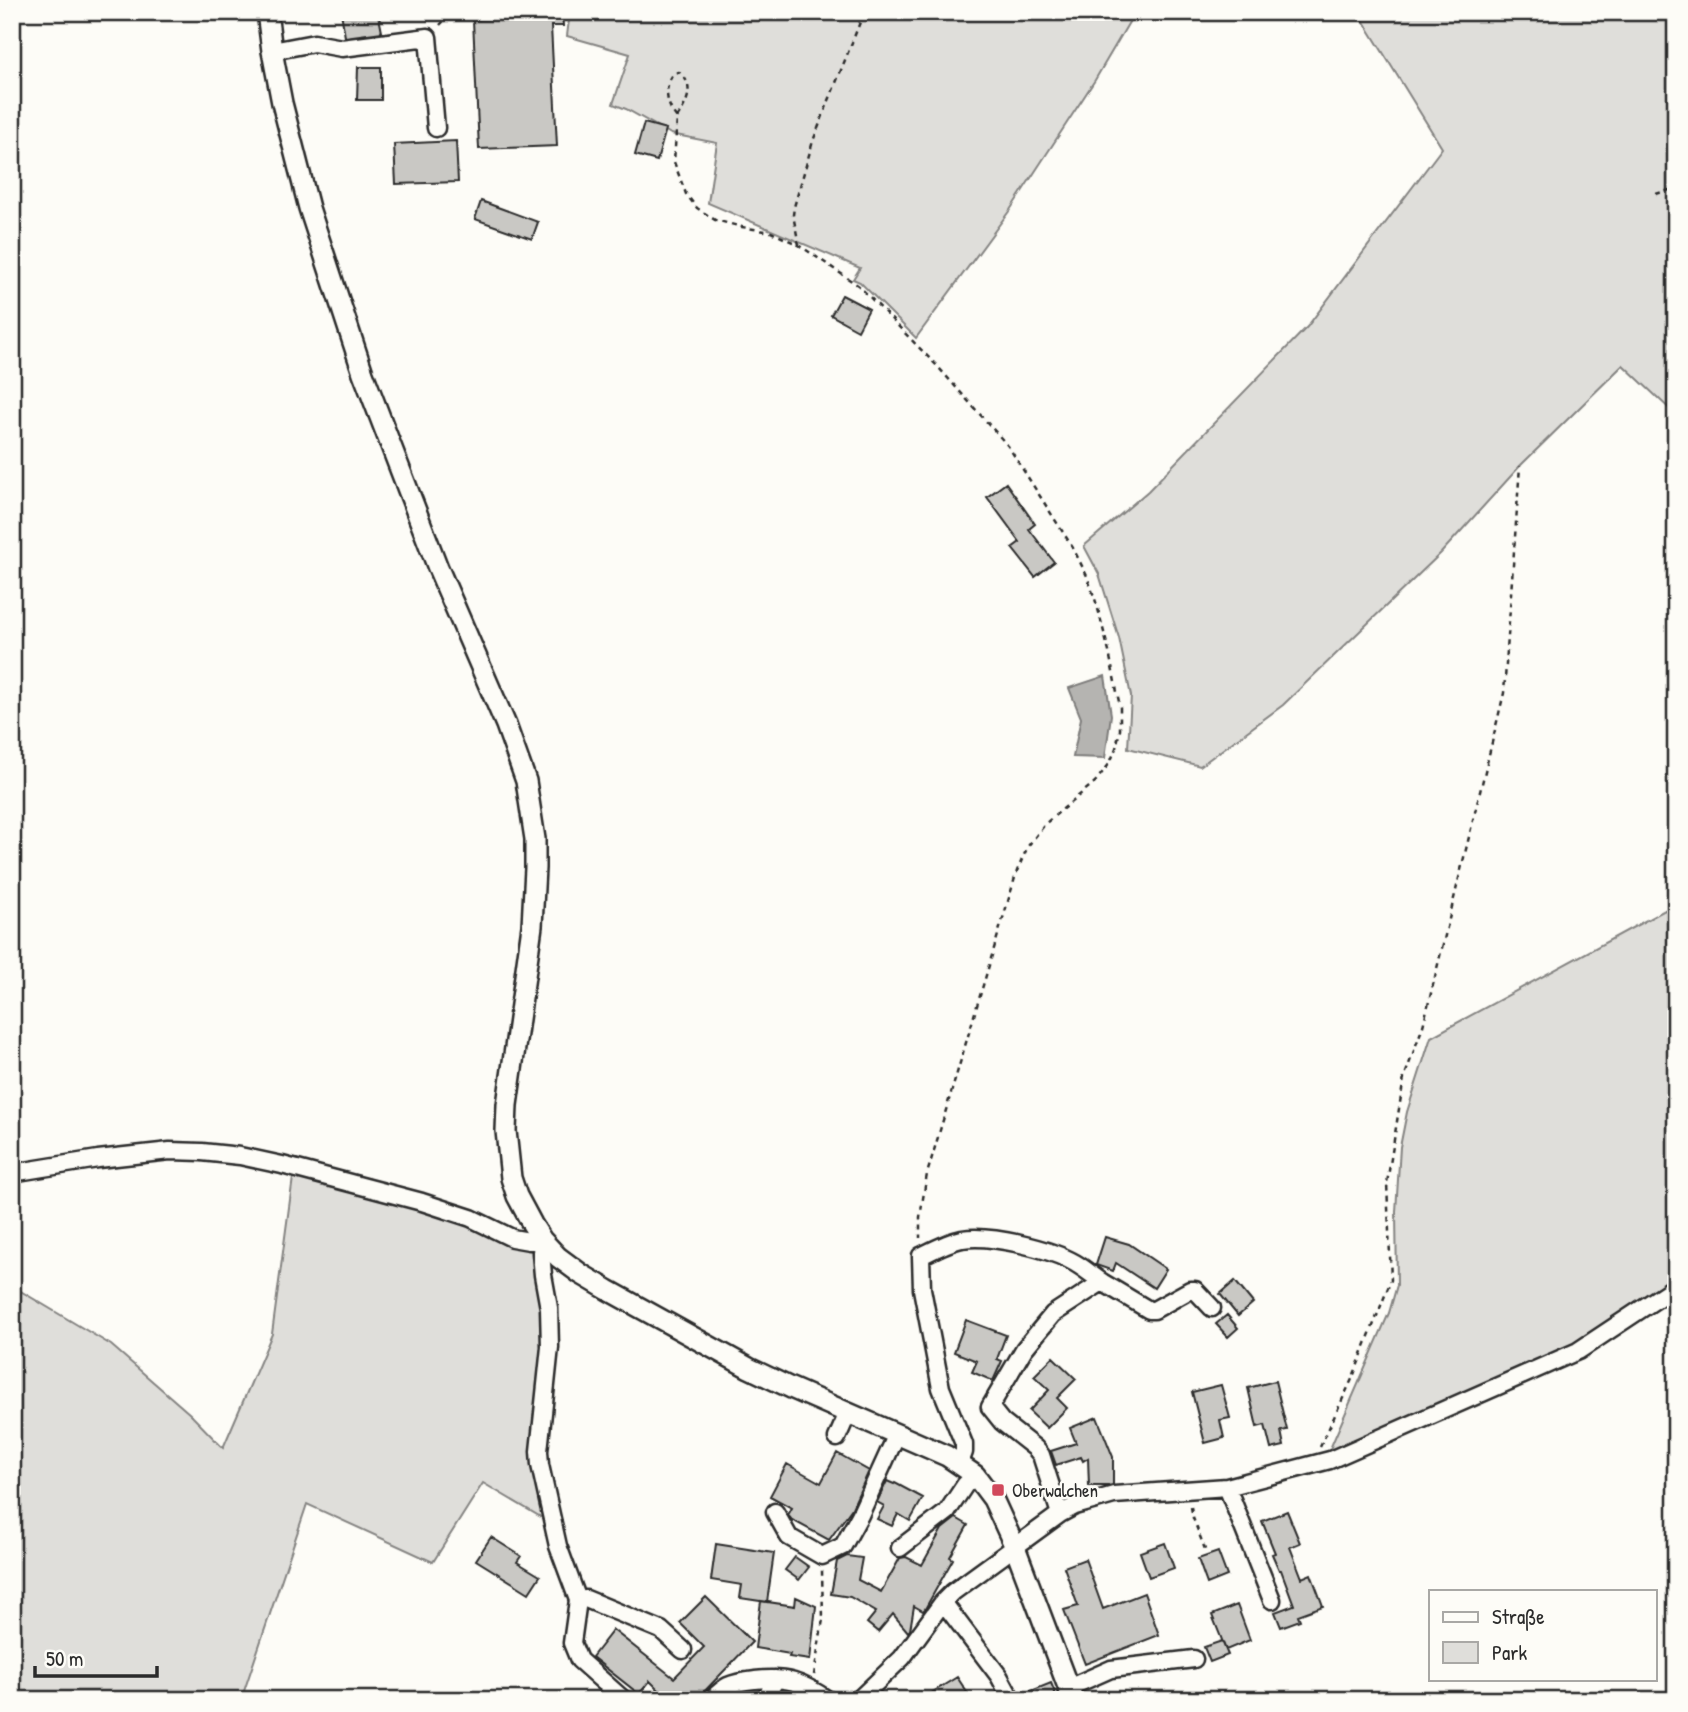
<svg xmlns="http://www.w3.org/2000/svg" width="1688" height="1712" viewBox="0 0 1688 1712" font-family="'Patrick Hand',sans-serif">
	<rect width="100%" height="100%" fill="#fdfcf7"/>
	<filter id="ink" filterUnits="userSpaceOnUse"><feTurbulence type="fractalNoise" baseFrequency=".0143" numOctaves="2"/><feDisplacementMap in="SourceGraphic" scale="14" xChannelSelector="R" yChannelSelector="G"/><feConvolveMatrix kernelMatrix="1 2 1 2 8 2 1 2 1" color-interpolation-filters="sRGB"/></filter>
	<g filter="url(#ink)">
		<!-- green -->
		<path fill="#dfdeda" stroke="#858482" stroke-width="2" d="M570,12H1135L1095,80L1010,210L916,338L860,282L853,279L860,268L708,203L717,143L671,134L626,109L613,104L630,54L567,36Z
			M1358,12H1676V415L1623,365L1520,466L1441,553L1283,705L1200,766L1128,748L1131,696L1119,638L1099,574L1084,546L1148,491L1307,327L1442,148Z
			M1676,904V1285L1605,1333L1329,1451L1389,1313L1397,1285L1396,1212L1400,1147L1407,1112L1431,1037Z
			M294,1170L511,1234L536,1255L549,1305L538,1463L551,1523L483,1483L433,1562L307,1504L241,1700H12V1286L111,1345L190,1414L223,1448L272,1334Z"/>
		<!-- water -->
		<path fill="#b5b4b1" stroke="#7e7d7b" stroke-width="2" d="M1105,676L1111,715L1105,758L1073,757L1081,718L1069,688Z"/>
		<!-- building -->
		<path fill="#c9c8c4" stroke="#2b2b2b" stroke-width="2" d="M341,12H378L382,32L345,37Z
			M518,12H562L563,26H551L557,146L479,149L473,20L489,19V13Z
			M358,67H381V100H357Z
			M644,123L666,129L657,161L635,155Z
			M456,141L458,182L396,184L394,144Z
			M481,201L538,222L532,239L475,219Z
			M842,295L869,309L858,330L831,315Z
			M1006,483L1035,524L1029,529L1054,562L1035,577L1012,548L1020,542L987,497Z
			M1105,1237L1129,1244L1166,1269L1154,1288L1116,1263L1113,1271L1096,1265Z
			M1235,1281L1253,1303L1238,1316L1220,1294Z
			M1227,1315L1238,1328L1228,1337L1216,1324Z
			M966,1320L1006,1335L997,1359L1002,1361L993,1381L972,1372L977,1361L954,1352Z
			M1053,1357L1076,1379L1057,1398L1067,1408L1047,1428L1029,1411L1049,1390L1034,1376Z
			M1275,1381L1287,1430L1281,1431L1284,1446L1271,1449L1265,1425L1257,1427L1248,1388Z
			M1221,1385L1230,1418L1220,1420L1224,1438L1205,1443L1192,1392Z
			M1097,1417L1113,1457V1485L1107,1486H1089L1088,1458L1083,1461L1081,1457L1056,1465L1051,1451L1076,1443L1070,1428Z
			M837,1453L869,1471L852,1508L829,1540L792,1520L788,1515L792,1508L770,1496L787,1464L821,1483Z
			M887,1481L894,1484L895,1483L923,1498L910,1521L898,1514L892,1526L877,1519L884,1506L877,1502Z
			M1287,1511L1300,1543L1290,1547L1302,1578L1311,1574L1323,1606L1298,1615L1300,1620L1281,1627L1275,1612L1294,1605L1281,1570H1279L1272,1554L1275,1553L1262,1521Z
			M956,1518L968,1525L950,1557L953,1559L925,1609L923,1611L914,1606L910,1630L908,1632L893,1614L878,1632L867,1623L876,1612L850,1597L831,1594L837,1561L847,1556L862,1558L858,1580L881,1592L900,1558L906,1557L922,1565L942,1529Z
			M491,1537L521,1556L517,1562L540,1576L529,1593L476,1560Z
			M1165,1543L1174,1568L1149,1577L1140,1552Z
			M716,1544L774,1553L767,1602L740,1598L742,1585L711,1580Z
			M1218,1552L1227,1576L1207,1584L1198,1559Z
			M795,1557L809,1567L799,1580L785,1570Z
			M1085,1559L1103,1609L1144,1593L1159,1635L1085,1664L1064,1610L1078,1606L1064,1567Z
			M706,1597L752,1642L696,1700H669L650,1681L639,1694L592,1657L613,1630L674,1678L704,1647L680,1623Z
			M796,1597L816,1606L810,1660L789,1657L790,1654L755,1648L761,1601L795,1606Z
			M1237,1605L1250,1640L1226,1650L1212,1615Z
			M1222,1641L1228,1655L1210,1662L1204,1647Z
			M957,1677L972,1700H920Z
			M1051,1683L1058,1700H1022L1021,1695Z"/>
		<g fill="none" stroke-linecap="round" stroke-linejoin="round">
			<defs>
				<path id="minor" d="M272,51L314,43L342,48L428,37L436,128
					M12,1173L98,1159L170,1151L202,1152L240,1156L282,1165L422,1202L471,1218L512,1238L529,1241L542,1240L541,1253L543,1275L549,1308L550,1347L539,1451L540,1465L558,1546L578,1600L572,1643L579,1660L624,1700
					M837,1438L848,1413
					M960,1463L964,1452V1444L941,1388L922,1289L921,1256C935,1249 948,1242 962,1239C990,1234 1051,1249 1075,1263C1084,1268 1093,1276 1102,1282
					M1227,1487L1272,1600
					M775,1512L789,1537L822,1556L843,1546L860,1515L897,1434
					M1060,1514L1041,1455L1035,1448L1002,1422L990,1407L1024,1349L1053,1314L1102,1282L1149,1310H1154L1190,1290H1195L1212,1308
					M900,1548L947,1512L965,1485L975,1475
					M578,1600L586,1599L661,1630L683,1650
					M943,1602L999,1676L1012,1700
					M1068,1688L1111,1669L1194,1659
					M711,1700C716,1695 722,1689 728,1686C736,1682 746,1681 755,1680C786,1676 802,1682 828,1700
					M766,1700L775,1679
					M858,1700L902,1658L943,1602L953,1592L1060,1514L1075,1506L1114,1495L1227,1487L1330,1460L1578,1351L1676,1286"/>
				<path id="major" d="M267,12L272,51L282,103L309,208L363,373L438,568L506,725L526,781L535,839V868L532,926L507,1105L506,1131L511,1178L517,1196L532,1224L542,1240L558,1257L581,1274L608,1290L749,1368L791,1388L947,1456L975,1475L993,1499L1015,1547L1073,1700"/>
			</defs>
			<!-- minor casing -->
			<use href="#minor" stroke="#2b2b2b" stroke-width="21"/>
			<!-- major casing -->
			<use href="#major" stroke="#2b2b2b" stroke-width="24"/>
			<!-- path -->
			<path stroke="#2b2b2b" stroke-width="2.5" stroke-dasharray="5 5" stroke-linecap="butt" d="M440,25L452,12
				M677,118C687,103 696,86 679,72L674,73C663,88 666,105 677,118L674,162L686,194L697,208L715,220L742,227L771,232L799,245L859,286L939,368L1008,446L1073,548L1087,576L1097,605L1109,652L1120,707V730L1116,748L1110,763L1095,782L1046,823L1028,846L1017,871L927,1174L920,1217V1238
				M1656,194L1676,188
				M799,245L793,215L794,207L813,141L864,12
				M1320,1447L1353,1377L1391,1280L1387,1183L1404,1078L1423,1026L1504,693L1520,466
				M1191,1507L1193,1518L1206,1552
				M814,1675L823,1619L822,1570"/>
			<!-- minor -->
			<use href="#minor" stroke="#fdfcf7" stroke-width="16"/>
			<!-- major -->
			<use href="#major" stroke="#fdfcf7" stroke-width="19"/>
		</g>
	</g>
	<!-- markers -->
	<rect fill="#d1495b" stroke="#fdfcf7" stroke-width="2.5" x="991" y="1483" width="14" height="14" rx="3.5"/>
	<g text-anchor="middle" stroke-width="5" stroke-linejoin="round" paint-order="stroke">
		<!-- poi labels -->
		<g font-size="19" fill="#2b2b2b" stroke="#fdfcf7" text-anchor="start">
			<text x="1012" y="1497">Oberwalchen</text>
		</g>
	</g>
	<!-- margin -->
	<rect width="1688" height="1712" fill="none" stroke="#fdfcf7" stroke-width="42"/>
	<rect x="21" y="21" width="1646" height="1670" fill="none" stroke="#2b2b2b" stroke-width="2.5" filter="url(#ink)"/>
	<!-- legend -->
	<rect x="1429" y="1590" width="228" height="91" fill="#fdfcf7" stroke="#a9a8a5" stroke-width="2"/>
	<rect x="1443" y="1612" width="35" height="10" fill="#fdfcf7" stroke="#a9a8a5" stroke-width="2"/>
	<text x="1492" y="1624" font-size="21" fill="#2b2b2b">Straße</text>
	<rect x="1443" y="1642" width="35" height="21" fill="#dfdeda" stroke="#a9a8a5" stroke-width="2"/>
	<text x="1492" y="1660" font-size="21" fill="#2b2b2b">Park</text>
	<!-- scale -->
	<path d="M35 1666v10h122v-10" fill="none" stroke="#2b2b2b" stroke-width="3.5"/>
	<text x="46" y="1666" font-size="21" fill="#2b2b2b" stroke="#fdfcf7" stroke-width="5" paint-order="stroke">50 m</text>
</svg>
